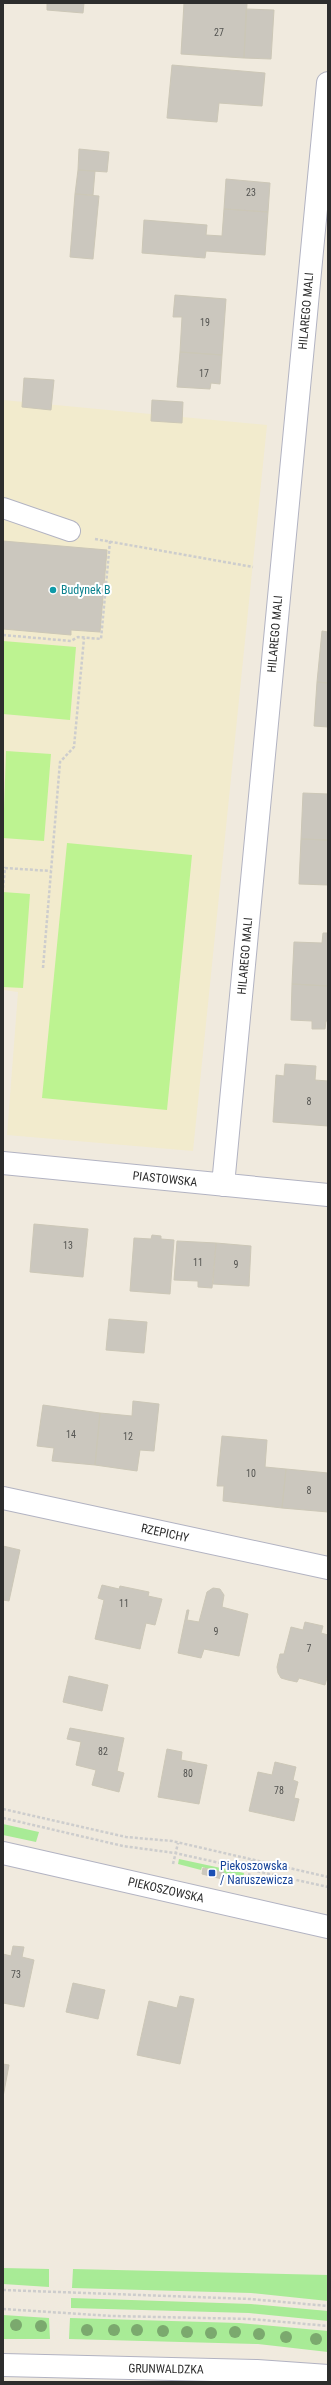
<svg xmlns="http://www.w3.org/2000/svg" width="331" height="2385" viewBox="0 0 331 2385" font-family="'Roboto Condensed',sans-serif">
	<rect width="100%" height="100%" fill="#f0eade"/>
	<!-- education -->
	<path fill="#f2ebcd" d="M3,400L267,425L193,1151L7,1135L18,992L3,990Z"/>
	<!-- green -->
	<path fill="#a8eb96" d="M3,1824L39,1832L36,1842L3,1835Z
		M179,1859L244,1873L243,1879L202,1867L201,1870L178,1864Z
		M3,2268L49,2269V2287L3,2284Z
		M73,2269L328,2275V2301L251,2293L72,2288Z
		M71,2298L251,2304L328,2311V2321L249,2313L71,2308Z
		M3,2315L49,2318L50,2339H3Z
		M70,2318L239,2323L328,2331V2352L258,2344L69,2339Z"/>
	<!-- pitch -->
	<path fill="#bdf391" d="M3,641L76,647L70,720L3,714Z
		M6,751L51,754L44,841L3,838Z
		M67,843L192,855L167,1110L42,1098Z
		M3,892L30,894L23,988L3,987Z"/>
	<!-- building -->
	<path fill="#cbc7be" stroke="#ccc7b7" d="M47,3H84L83,13L47,10Z
		M184,3H247L244,58L181,54Z
		M246,9L274,10L271,59L244,58Z
		M172,65L265,73L262,106L219,103L217,122L167,118Z
		M79,149L109,152L107,172L78,170Z
		M78,170L95,171L93,195L75,194Z
		M226,179L270,183L268,212L224,209Z
		M75,194L99,196L93,259L70,257Z
		M224,209L268,212L265,255L206,251L205,258L142,253L144,220L207,225L206,235L222,236Z
		M175,295L226,299L222,355L180,352L182,317H173Z
		M180,352L222,355L220,384L211,383L210,389L177,387Z
		M24,378L54,380L51,410L22,407Z
		M152,400L183,402L182,423L151,421Z
		M3,541L107,550L100,632L71,630V635L3,629Z
		M322,631L328,632V683L317,682Z
		M317,682L328,683V727L314,726Z
		M303,793L328,794V840L301,839Z
		M301,839L328,840V885L299,884Z
		M323,933H328V986L292,984L294,942L322,943Z
		M292,984L328,986V1021H326L325,1029H312V1021L291,1020Z
		M285,1064L316,1066L315,1080L328,1081V1126L273,1122L276,1075L284,1076Z
		M34,1224L88,1229L83,1277L30,1272Z
		M152,1235L161,1236V1239L174,1240L170,1294L130,1291L134,1238L151,1239Z
		M177,1241L216,1243L212,1288L198,1287V1281L174,1280Z
		M216,1243L251,1246L249,1286L213,1284Z
		M109,1319L147,1322L144,1353L106,1350Z
		M133,1401L159,1404L154,1451L140,1450L137,1471L95,1465L100,1413L132,1416Z
		M43,1405L100,1413L95,1465L52,1461L54,1448L37,1446Z
		M222,1436L267,1440L265,1467L286,1469L282,1508L223,1501L224,1486H217Z
		M286,1469L328,1473V1512L282,1508Z
		M3,1546L20,1550L9,1601L3,1600Z
		M102,1585L119,1589L120,1586L149,1592L148,1596L162,1599L155,1625L146,1623L140,1649L95,1639L104,1600L98,1598Z
		M213,1588L220,1589L224,1595L222,1607L248,1614L239,1656L204,1649L201,1658L178,1653L187,1610H189L187,1620L199,1622L207,1592Z
		M305,1622L323,1626L321,1633L328,1635V1674L325,1685L299,1678L297,1682L288,1680L281,1678L278,1673L277,1667L280,1654H284L291,1627L303,1630Z
		M69,1676L108,1685L102,1711L63,1702Z
		M70,1728L124,1738L117,1771L124,1773L119,1792L92,1785L96,1770L76,1765L81,1742L67,1739Z
		M167,1749L182,1752L181,1760L207,1765L199,1804L158,1797Z
		M275,1762L296,1767L293,1780L298,1782L294,1798L299,1799L294,1821L249,1811L258,1772L272,1775Z
		M203,1868L224,1872L222,1879L202,1874Z
		M13,1946L24,1947L22,1957L34,1960L24,2007L3,2003V1954L11,1956Z
		M73,1983L105,1990L98,2019L66,2012Z
		M180,1996L194,1999L180,2064L137,2055L149,2001L177,2008Z
		M3,2064L9,2065L3,2097Z"/>
	<g fill="none" stroke-linecap="round" stroke-linejoin="round">
		<defs>
			<path id="lane" d="M3,508L70,531"/>
			<path id="street" d="M3,1163L328,1195
				M223,1185L328,83
				M3,1498L328,1568
				M3,1853L328,1927"/>
			<path id="secondary" d="M3,2365L257,2371L328,2376"/>
		</defs>
		<!-- lane casing -->
		<use href="#lane" stroke="#b2b3c2" stroke-width="22"/>
		<!-- street casing -->
		<use href="#street" stroke="#b2b3c2" stroke-width="24"/>
		<!-- secondary casing -->
		<use href="#secondary" stroke="#b2b3c2" stroke-width="24"/>
		<!-- path -->
		<path stroke="#cdcdcd" stroke-width="2.5" stroke-dasharray="3 2" stroke-linecap="butt" d="M95,539L253,567
			M3,635L71,641L78,637L101,639L110,541
			M3,888L5,868L51,871
			M43,968L60,762L74,747L84,638
			M3,1809L126,1837L172,1841L328,1877
			M3,1818L123,1846L175,1853L328,1887
			M173,1864L178,1843
			M248,1881L252,1860
			M3,2290L250,2299L328,2306
			M3,2309L112,2316L251,2319L328,2326"/>
		<!-- lane -->
		<use href="#lane" stroke="#fff" stroke-width="20"/>
		<!-- street -->
		<use href="#street" stroke="#fff" stroke-width="22"/>
		<!-- secondary -->
		<use href="#secondary" stroke="#fff" stroke-width="22"/>
	</g>
	<!-- trees -->
	<g fill="#7ba96e">
		<circle cx="16" cy="2325" r="6"/>
		<circle cx="41" cy="2326" r="6"/>
		<circle cx="87" cy="2330" r="6"/>
		<circle cx="114" cy="2330" r="6"/>
		<circle cx="137" cy="2330" r="6"/>
		<circle cx="163" cy="2331" r="6"/>
		<circle cx="187" cy="2332" r="6"/>
		<circle cx="235" cy="2332" r="6"/>
		<circle cx="211" cy="2333" r="6"/>
		<circle cx="259" cy="2334" r="6"/>
		<circle cx="286" cy="2337" r="6"/>
		<circle cx="316" cy="2339" r="6"/>
	</g>
	<!-- markers -->
	<circle fill="#0f9aa8" stroke="#fff" stroke-width="1.5" cx="53" cy="590" r="4"/>
	<rect fill="#1a4fb4" stroke="#fff" stroke-width="1.5" x="208" y="1869" width="8" height="8" rx="2"/>
	<g text-anchor="middle" stroke-width="4" stroke-linejoin="round" paint-order="stroke">
		<!-- number labels -->
		<g font-size="10" fill="#545451">
			<text x="219" y="36">27</text>
			<text x="251" y="196">23</text>
			<text x="205" y="326">19</text>
			<text x="204" y="377">17</text>
			<text x="309" y="1105">8</text>
			<text x="68" y="1249">13</text>
			<text x="198" y="1266">11</text>
			<text x="236" y="1268">9</text>
			<text x="71" y="1438">14</text>
			<text x="128" y="1440">12</text>
			<text x="251" y="1477">10</text>
			<text x="309" y="1494">8</text>
			<text x="124" y="1607">11</text>
			<text x="216" y="1635">9</text>
			<text x="309" y="1652">7</text>
			<text x="103" y="1755">82</text>
			<text x="188" y="1777">80</text>
			<text x="279" y="1794">78</text>
			<text x="16" y="1978">73</text>
		</g>
		<!-- street labels -->
		<g font-size="12" fill="#2d2d2d" stroke="#fff">
			<text transform="translate(306 311) rotate(-85)" y="4">HILAREGO MALI</text>
			<text transform="translate(275 634) rotate(-85)" y="4">HILAREGO MALI</text>
			<text transform="translate(245 956) rotate(-85)" y="4">HILAREGO MALI</text>
			<text transform="translate(165 1179) rotate(6)" y="4">PIASTOWSKA</text>
			<text transform="translate(165 1533) rotate(12)" y="4">RZEPICHY</text>
			<text transform="translate(166 1890) rotate(13)" y="4">PIEKOSZOWSKA</text>
			<text transform="translate(166 2369) rotate(1)" y="4">GRUNWALDZKA</text>
		</g>
		<!-- culture labels -->
		<g font-size="12" fill="#0d838f" stroke="#fff" text-anchor="start">
			<text x="61" y="594">Budynek B</text>
		</g>
		<!-- transit labels -->
		<g font-size="12" fill="#164399" stroke="#fff" text-anchor="start">
			<text x="220" y="1870">Piekoszowska<tspan x="220" dy="14">/ Naruszewicza</tspan></text>
		</g>
	</g>
	<!-- border -->
	<rect width="331" height="2385" fill="none" stroke="#2d2d2d" stroke-width="8"/>
</svg>
